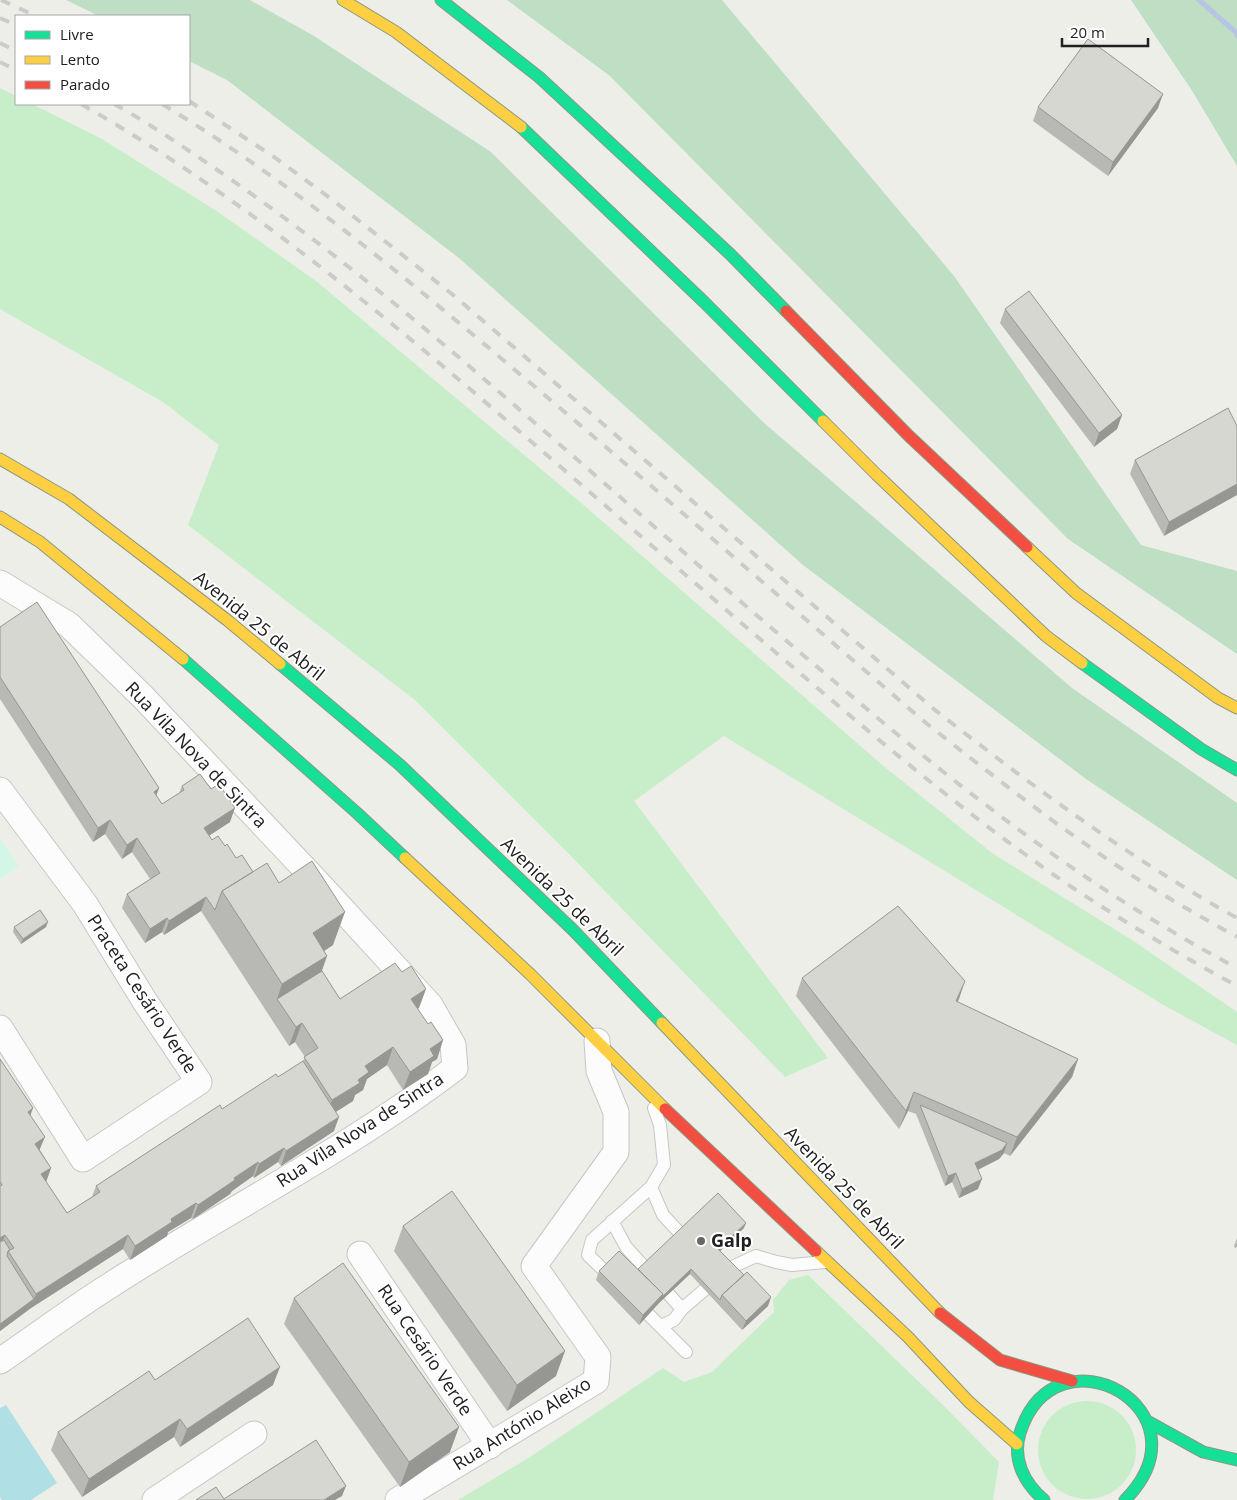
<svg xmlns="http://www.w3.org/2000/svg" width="1237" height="1500" viewBox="0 0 1237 1500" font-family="'Open Sans',sans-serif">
	<rect width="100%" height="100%" fill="#edeee8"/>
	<!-- grass -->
	<path fill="#c7eec8" d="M0,88L16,96V104H32L102,139L218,212L316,281L579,501L881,764L992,853L1132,940L1237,1012V1045L1167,1007L724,736L634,801L828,1058L785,1077L568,853L415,700L188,525L219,445L163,402L0,309Z
		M808,1275L945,1407L999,1462L993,1500H458L530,1457L663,1368L684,1382L712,1372L774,1312L773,1300L789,1280Z
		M1038 1450a49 49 0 1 1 98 0a49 49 0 1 1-98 0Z"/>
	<!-- forest -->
	<path fill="#bedfc4" d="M66,0H250L314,36L491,152L763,422L1072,688L1237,803V880L1086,779L803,565L459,258L227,80L189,61V16H99Z
		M507,0H722L954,276L1141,545L1237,571V654L1068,539L610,76Z
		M1131,0H1237V166L1191,89Z"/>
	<!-- park -->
	<path fill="#d4f6e8" d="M0,838L19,866L0,879Z"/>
	<!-- pitch -->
	<path fill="#b0dfe6" d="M6,1405L57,1483L31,1500H2L0,1497V1408Z"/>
	<!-- water -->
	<path fill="#b9c3e3" d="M1195,0H1203L1237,30V40L1234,34Z"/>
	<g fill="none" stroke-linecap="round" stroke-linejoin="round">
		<defs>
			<path id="lane" d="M651,1187L663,1215L688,1242
				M612,1221L626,1247L682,1309
				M614,1280L588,1255L592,1240L651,1187L664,1165L660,1125L654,1108
				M637,1303L686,1352
				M661,1326L674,1320L682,1309L730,1268L756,1256L776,1262L792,1265L825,1262"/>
			<path id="street" d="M0,583L69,625L143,697L320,885L430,1005L453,1045L455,1068C345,1152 221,1213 106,1288C70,1311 35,1337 0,1361
				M0,790L85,904L144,1000L199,1082L83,1159L0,1028
				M360,1254L490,1446
				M155,1500L254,1434
				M398,1500L596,1381L598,1357L534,1266L616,1152V1112L599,1071L597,1041"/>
			<path id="fast" d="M441,0L539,77L730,254L786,311
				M521,127L704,302L823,421
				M183,659L357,813L405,858
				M1082,663L1201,749L1237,770
				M280,664L400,765L573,930L662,1023
				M1147,1421L1203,1452L1237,1460
				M1044,1500C1024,1483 1012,1459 1020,1433C1055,1322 1214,1410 1125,1500"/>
			<path id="slow" d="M343,0L396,32L521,127
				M823,421L877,475L1046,636L1082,663
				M0,459L69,499L227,620L280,664
				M0,517L40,542L183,659
				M1027,547L1076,593L1218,698L1237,708
				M405,858L530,974L665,1109
				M662,1023L940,1313
				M816,1251L908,1337L969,1402L1017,1444"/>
			<path id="jam" d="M786,311L909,436L1027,547
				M665,1109L816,1251
				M940,1313L1000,1360L1072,1381"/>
		</defs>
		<!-- lane casing -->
		<use href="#lane" stroke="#c6c7c4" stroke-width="14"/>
		<!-- street casing -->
		<use href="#street" stroke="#c6c7c4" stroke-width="27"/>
		<!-- fast casing -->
		<use href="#fast" stroke="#89997f" stroke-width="13"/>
		<!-- slow casing -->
		<use href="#slow" stroke="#89997f" stroke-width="13"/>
		<!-- jam casing -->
		<use href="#jam" stroke="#89997f" stroke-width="13"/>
		<!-- lane -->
		<use href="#lane" stroke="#fcfcfc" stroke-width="12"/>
		<!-- street -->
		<use href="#street" stroke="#fcfcfc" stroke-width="25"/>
		<!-- fast -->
		<use href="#fast" stroke="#16e098" stroke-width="11"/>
		<!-- slow -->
		<use href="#slow" stroke="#ffcf43" stroke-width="11"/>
		<!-- jam -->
		<use href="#jam" stroke="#f24e42" stroke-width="11"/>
		<!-- rail -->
		<path stroke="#cbcbca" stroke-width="4" stroke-dasharray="10 10" stroke-linecap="butt" d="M1,0L36,16
			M0,18L16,25
			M0,43L16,51
			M0,62L16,70
			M189,101L274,157L330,198L452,294L935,710C1032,786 1129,858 1237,918
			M81,104C221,184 347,285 470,389C574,478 677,568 781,657C861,725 940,793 1026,855C1093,904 1164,946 1237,986
			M114,104C147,122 179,144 210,165C301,227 386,295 469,366C583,464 695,563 809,660C867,709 925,759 986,805C1065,866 1149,921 1237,968
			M162,104C293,183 411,282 528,381C662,494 793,609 926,723C988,772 1050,821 1116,865C1155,891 1196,914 1237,937"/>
	</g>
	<!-- wall -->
	<path fill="#b8b9b4" d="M1038,107L1158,108L1108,176L1033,121Z
		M1005,309L1122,415L1117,429L1094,447L1000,323Z
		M1228,408L1164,536L1130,474L1135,460Z
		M0,627L159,788L156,795L162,804L179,793L182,786L230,822L209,836L212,840L225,846L236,858L253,872L279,883L333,945L324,951L327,956L322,971L340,999L419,1008L417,1009L428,1024L443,1040L437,1059L432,1062L428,1074L403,1090L387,1065L367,1079L363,1090L355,1095L353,1101L336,1112L334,1131L281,1166L278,1162L254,1178L253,1176L232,1191L230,1194L193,1219L191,1218L168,1232L167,1236L130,1260L123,1249L31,1308L0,1331V1059L30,1115L40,1150L51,1168L46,1182L67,1213L92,1197L96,1186L222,1109L278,1077L303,1061L305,1057L295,1042L289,1046L201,911L164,935L162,932L145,943L122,908L127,894L150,879L132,852L122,859L105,834L93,842L0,699Z
		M14,927H46L21,944L13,932Z
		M802,978L957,1002L1078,1059L1072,1077L1010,1156L1004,1153L999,1159L978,1170V1189L959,1198L952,1182L945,1186L916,1114L908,1111L899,1129L796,996Z
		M403,1226L556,1376L507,1411L394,1251Z
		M744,1228L720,1251L768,1306L742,1330L690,1274L659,1303L639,1325L596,1280L599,1271L638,1269Z
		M1237,1238V1247L1235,1248L1234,1246Z
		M294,1298L450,1452L400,1487L284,1324Z
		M155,1380L273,1385L180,1447L174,1437L82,1497L51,1450L58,1432Z"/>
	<!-- shaded-wall -->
	<path fill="#969692" d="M1163,94L1158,108L1108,176L1113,162Z
		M1122,415L1117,429L1094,447L1099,433Z
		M1237,484V495L1164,536L1169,522Z
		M159,788L154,802V792Z
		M235,808L230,822L199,842L204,828Z
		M110,820L105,834L93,842L98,828Z
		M137,838L132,852L122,859L127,845Z
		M206,897L201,911L164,935L169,921Z
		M345,912L333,945L301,966L313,933Z
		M167,918L162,932L145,943L150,929Z
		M48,922L46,927L21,944L23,939Z
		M327,956L315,989L277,999L282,984Z
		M965,981L959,999L949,1020L956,1001Z
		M426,989L419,1008L404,1017L411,999Z
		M302,1023L295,1042L289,1046L296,1027Z
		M443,1040L437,1059L432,1062L428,1074L403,1090L410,1072L430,1049Z
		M393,1047L387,1065L367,1079L363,1090L355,1095L353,1101L326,1118L332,1100L358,1080L365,1066Z
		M1078,1059L1072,1077L1010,1156L1017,1137Z
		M914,1092L908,1111L899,1129L906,1111Z
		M33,1108L28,1122V1112Z
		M339,1117L334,1131L281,1166L286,1151Z
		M45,1137L39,1151L35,1144Z
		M1007,1143L1004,1153L999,1159L971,1173L975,1163Z
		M284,1148L278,1162L254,1178L259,1164Z
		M258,1162L253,1176L232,1191L230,1194L193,1219L198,1205L234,1178Z
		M51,1168L46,1182L41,1174Z
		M956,1173L952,1182L945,1186L948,1176Z
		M982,1179L978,1189L959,1198L962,1189Z
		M196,1203L191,1218L168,1232L167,1236L130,1260L135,1246L171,1219Z
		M746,1223L744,1228L717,1254L718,1249Z
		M5,1235L0,1249V1238Z
		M128,1235L123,1249L31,1308L0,1331V1324L34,1299L36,1294Z
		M691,1269L690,1274L659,1303L639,1325L643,1315L663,1294Z
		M771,1297L768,1306L742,1330L746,1321Z
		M565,1351L556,1376L507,1411L517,1385Z
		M280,1367L273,1385L180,1447L187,1429Z
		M180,1419L174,1437L82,1497L89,1479Z
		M459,1427L450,1452L400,1487L409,1462Z
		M346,1486L342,1496L335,1500H324Z"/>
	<!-- building -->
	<path fill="#d6d7d1" stroke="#969692" d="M1088,39L1163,94L1113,162L1038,107Z
		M1029,291L1122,415L1099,433L1005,309Z
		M1228,408L1237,426V484L1169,522L1135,460Z
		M37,602L159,788L154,792L162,804L184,790L182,786L200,774L211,789L219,784L235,808L204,828L212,840L218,836L225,846L227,844L236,858L242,855L253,872L222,891L215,910L206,897L169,921L167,918L150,929L127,894L160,873L137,838L127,845L110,820L98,828L0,677V627Z
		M312,861L345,912L313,933L327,956L282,984L222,891L267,863L279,883Z
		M898,906L965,981L956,1001L1078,1059L1017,1137L914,1092L906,1111L802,978Z
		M40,910L48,922L23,939L14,927Z
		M395,963L402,972L411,966L426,989L411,999L428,1024L431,1022L443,1040L430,1049L434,1056L410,1072L393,1047L365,1066L369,1072L358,1080L360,1083L332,1100L304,1057L318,1048L302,1023L296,1027L277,999L322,971L340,999Z
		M0,1059L33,1108L28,1112L45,1137L35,1144L51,1168L41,1174L67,1213L100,1192L96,1186L220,1105L222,1109L276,1074L278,1077L303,1061L339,1117L286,1151L284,1148L259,1164L258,1162L234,1178L235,1180L198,1205L196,1203L171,1219L172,1222L135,1246L128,1235L36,1294L8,1251L14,1248L5,1235L0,1238V1186L2,1185L0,1181Z
		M920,1105L1007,1143L1002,1150L975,1163L982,1179L962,1189L956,1173L948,1176Z
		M452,1191L565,1351L517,1385L403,1226Z
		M718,1193L746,1223L718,1249L744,1275L722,1295L720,1300L691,1269L661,1298L663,1294L638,1269Z
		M4,1240L10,1250L8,1251L7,1256L34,1299L0,1324V1242Z
		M619,1251L663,1294L643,1315L599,1271Z
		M343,1263L459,1427L409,1462L294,1298Z
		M747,1272L771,1297L746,1321L722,1295Z
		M248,1318L280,1367L187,1429L180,1419L89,1479L58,1432L149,1371L155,1380Z
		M316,1440L346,1486L324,1500H196L216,1487L224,1499Z"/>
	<!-- markers -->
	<circle fill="#686866" stroke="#fff" stroke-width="2" cx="701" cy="1241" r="5"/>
	<g text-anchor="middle" stroke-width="4" stroke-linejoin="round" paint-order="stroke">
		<!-- street labels -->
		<g font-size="18" fill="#202020" stroke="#fff">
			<text transform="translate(259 626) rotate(39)" y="6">Avenida 25 de Abril</text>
			<text transform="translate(196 755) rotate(46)" y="6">Rua Vila Nova de Sintra</text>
			<text transform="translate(562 897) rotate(44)" y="6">Avenida 25 de Abril</text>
			<text transform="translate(142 994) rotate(57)" y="6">Praceta Cesário Verde</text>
			<text transform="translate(360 1130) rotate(-33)" y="6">Rua Vila Nova de Sintra</text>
			<text transform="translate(844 1188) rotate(46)" y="6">Avenida 25 de Abril</text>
			<text transform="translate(425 1350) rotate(56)" y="6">Rua Cesário Verde</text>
			<text transform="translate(522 1424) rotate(-32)" y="6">Rua António Aleixo</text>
		</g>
		<!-- poi labels -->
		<g font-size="18" font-weight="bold" fill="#202020" stroke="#fff" text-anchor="start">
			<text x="711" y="1247">Galp</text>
		</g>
	</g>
	<!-- legend -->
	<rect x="15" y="15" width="175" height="90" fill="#ffffff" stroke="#a6a6a6"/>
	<rect x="25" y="31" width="25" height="8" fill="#16e098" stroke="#a6a6a6"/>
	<text x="60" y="40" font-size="15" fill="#202020">Livre</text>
	<rect x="25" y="56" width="25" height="8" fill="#ffcf43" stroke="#a6a6a6"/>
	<text x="60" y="65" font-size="15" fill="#202020">Lento</text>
	<rect x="25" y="81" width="25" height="8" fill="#f24e42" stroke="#a6a6a6"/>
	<text x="60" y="90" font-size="15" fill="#202020">Parado</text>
	<!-- scale -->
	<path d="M1062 38v8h86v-8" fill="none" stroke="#202020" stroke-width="2.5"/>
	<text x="1070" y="38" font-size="15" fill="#202020" stroke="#ffffff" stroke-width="4" paint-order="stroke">20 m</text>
</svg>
